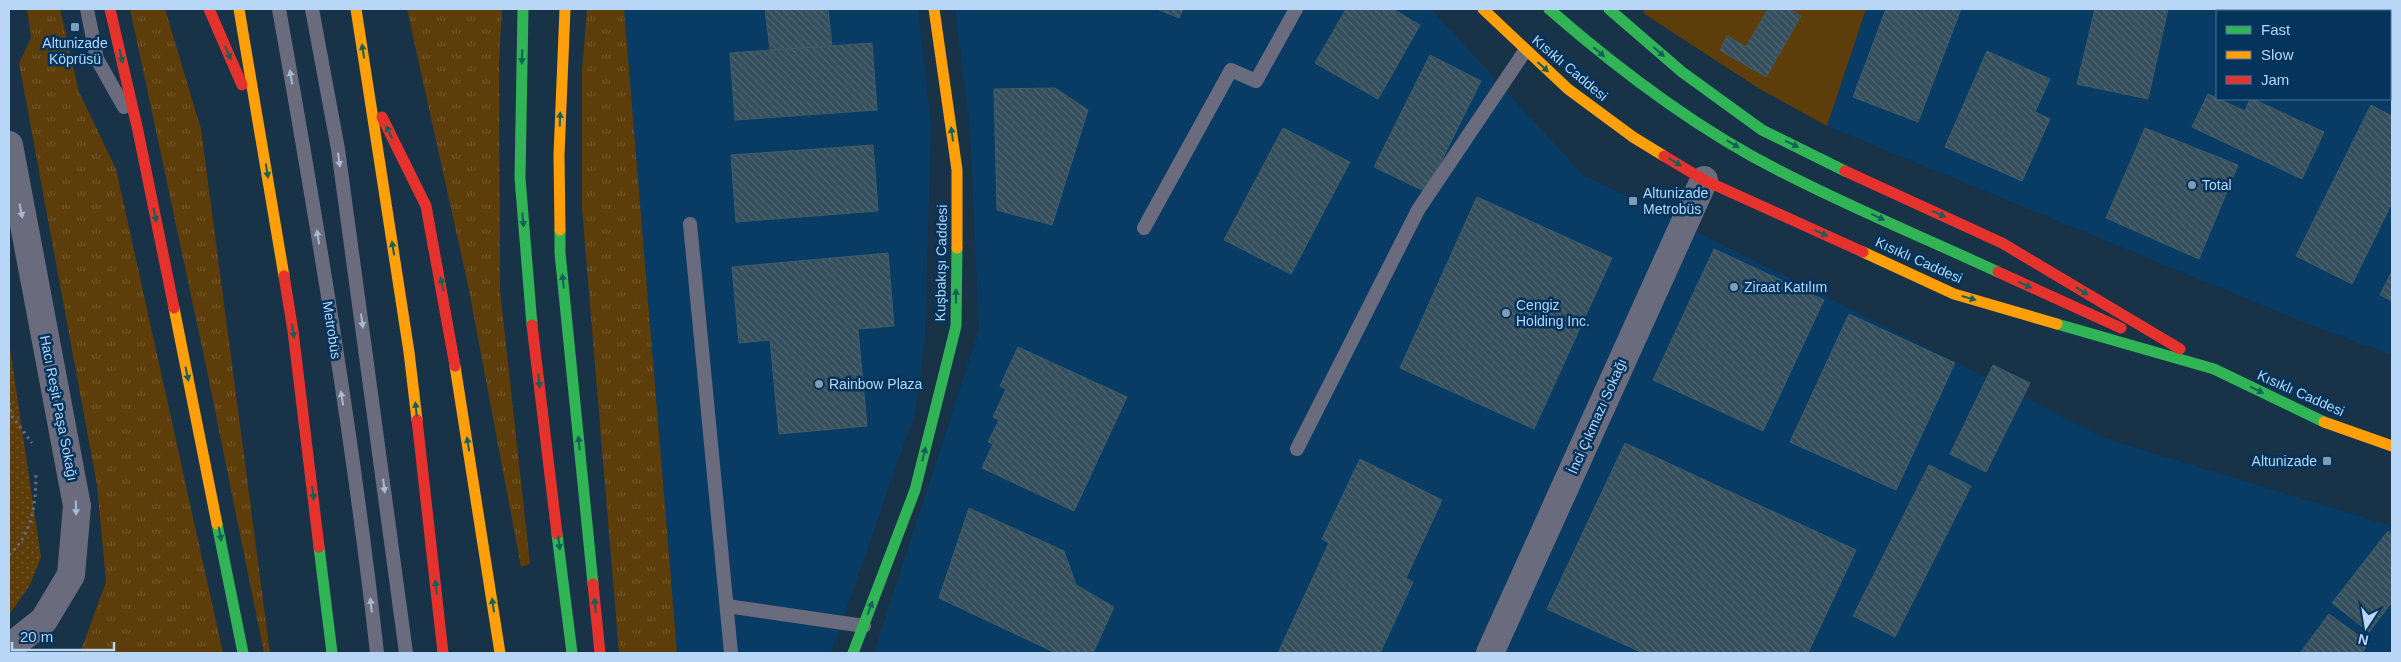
<svg xmlns="http://www.w3.org/2000/svg" width="2401" height="662" viewBox="0 0 2401 662" font-family="Arial,sans-serif">
	<defs>
		<pattern id="grass-tufts" width="24" height="20" patternUnits="userSpaceOnUse" patternTransform="scale(1.25)"><rect width="24" height="20" fill="#5d3d0a"/><path d="M3 7l-1-3M5 7V3M7 7l1-3M15 17l-1-3M17 17v-4M19 17l1-3" fill="none" stroke="#72582e"/></pattern>
		<pattern id="park-dots" width="8" height="8" patternUnits="userSpaceOnUse" patternTransform="scale(1.25)"><rect width="8" height="8" fill="#5d3d0a"/><path d="M2 2h.1M6 6h.1" fill="none" stroke="#72582e" stroke-width="1.8" stroke-linecap="round"/></pattern>
		<pattern id="building-back-hatch" width="6" height="6" patternUnits="userSpaceOnUse" patternTransform="scale(1.25)"><rect width="6" height="6" fill="#354e5b"/><path d="M-1 5l2 2M0 0l6 6M5-1l2 2" fill="none" stroke="#506773"/></pattern>
	</defs>
	<rect width="100%" height="100%" fill="#183248"/>
	<!-- built -->
	<path fill="#083c65" fill-rule="evenodd" d="M624,9H918L931,125L925,338L915,413L831,653H677Z
		M955,9H1431L1581,173L2107,439L2392,526V653H874L979,330L970,129Z
		M1639,9H2392V355L2308,324L1827,126L1758,88ZM2217,11H2390V99H2217Z"/>
	<!-- grass -->
	<path fill="url(#grass-tufts)" d="M27,9H60L79,92L116,169L223,653H80L106,582L97,485L19,63L31,38Z
		M130,9H165L201,129L270,653H264L205,361Z
		M407,9H502L499,62L500,290L530,564L521,567L469,290Z
		M587,9H624L677,653H619L582,209V70Z
		M2262,9H2377L2376,11H2262Z"/>
	<!-- park -->
	<path fill="url(#park-dots)" d="M9,342L41,557L30,585L9,615Z"/>
	<!-- garden -->
	<path fill="#5d3d0a" d="M1645,9H1866L1827,126L1758,88L1643,13Z"/>
	<!-- building -->
	<path fill="url(#building-back-hatch)" stroke="#3e5c68" d="M765,9H828L832,46L770,50Z
		M1157,9H1183L1179,18Z
		M1346,9H1393L1420,25L1378,99L1315,63Z
		M1768,9H1789L1801,16L1766,77L1720,50L1727,36L1746,47Z
		M1886,9H1961L1918,122L1853,97Z
		M2095,9H2168L2148,99L2077,84Z
		M872,43L877,110L735,120L730,53Z
		M1987,51L2050,79L2035,112L2050,119L2022,181L1945,147Z
		M1430,55L1481,81L1426,192L1374,167Z
		M1055,88L1088,110L1052,225L997,210L994,89Z
		M2208,94L2245,111L2250,99H2253L2324,132L2302,179L2192,127Z
		M2371,105L2392,116V203L2352,284L2296,256Z
		M1283,128L1350,162L1291,274L1224,240Z
		M2145,128L2238,165L2199,259L2106,218Z
		M873,145L878,211L736,222L731,155Z
		M1477,197L1612,258L1534,429L1400,368Z
		M1714,249L1824,300L1763,431L1653,380Z
		M888,253L894,326L858,329L867,426L779,434L770,340L739,343L732,267Z
		M2392,271V301L2380,295Z
		M1849,314L1955,363L1896,490L1790,442Z
		M1018,347L1127,397L1074,511L982,468L993,444L988,442L999,420L993,417L1006,389L1000,386Z
		M1993,365L2030,383L1986,472L1950,454Z
		M1625,443L1856,550L1808,653H1643L1547,609Z
		M1360,459L1442,500L1406,578L1413,582L1380,653H1278L1329,543L1322,539Z
		M1929,465L1971,486L1895,637L1853,616Z
		M969,508L1064,551L1076,585L1114,607L1093,653H1056L939,598Z
		M2388,531L2392,534V602L2369,632L2332,603Z
		M2329,614L2369,643L2362,653H2300Z"/>
	<g fill="none" stroke-linecap="round" stroke-linejoin="round">
		<!-- path -->
		<path stroke="#646b7d" stroke-width="3" stroke-dasharray="2.5 4" stroke-linecap="butt" d="M9,403L12,416L32,443
			M9,555C33,533 36,503 36,471"/>
		<!-- lane -->
		<path stroke="#6b6b7e" stroke-width="14" d="M87,9L97,59L124,107
			M279,9C317,222 353,437 377,653
			M312,9L338,149L406,653
			M690,224L731,653
			M1144,228L1231,70L1256,81L1296,9
			M1297,449L1418,210L1525,51
			M727,606L864,626"/>
		<!-- street -->
		<path stroke="#6b6b7e" stroke-width="28" d="M9,145L77,506L71,575L44,620L9,648
			M1490,653L1704,180"/>
		<!-- fast -->
		<path stroke="#30b455" stroke-width="11" d="M523,9L520,178L532,325
			M1549,9C1619,70 1695,128 1778,170C1849,207 1925,238 1998,272
			M1609,9L1682,72L1762,130L1845,171
			M560,230V253L593,584
			M2057,324L2214,369L2324,422
			M217,524L243,653
			M557,534L572,653
			M319,547L332,653
			M853,653L915,490L956,326L957,248"/>
		<!-- slow -->
		<path stroke="#ff9f0a" stroke-width="11" d="M239,9L284,276
			M356,9L409,352L417,420
			M934,9L957,170V248
			M1483,9L1568,89L1633,137L1664,156
			M560,230L559,155L565,9
			M1863,252L1954,294L2057,324
			M174,308L217,524
			M455,366L500,653
			M2324,422L2392,446"/>
		<!-- jam -->
		<path stroke="#e5322d" stroke-width="11" d="M110,9L138,131L174,308
			M209,9L242,85
			M382,117L426,206L455,366
			M1664,156L1704,180L1863,252
			M1845,171L2002,243L2180,349
			M1998,272L2121,328
			M284,276L293,331L319,547
			M532,325L557,534
			M417,420L443,653
			M593,584L600,653"/>
	</g>
	<!-- one-way arrows -->
	<defs><path id="oneway-solid" d="M-6-.8H1V-3.2L6.5 0L1 3.2V.8H-6Z" transform="scale(1.25)"/></defs>
	<g fill="#13615a">
		<use href="#oneway-solid" transform="translate(363 51) rotate(-99)"/>
		<use href="#oneway-solid" transform="translate(1599 52) rotate(40)"/>
		<use href="#oneway-solid" transform="translate(1659 52) rotate(41)"/>
		<use href="#oneway-solid" transform="translate(228 53) rotate(66)"/>
		<use href="#oneway-solid" transform="translate(121 56) rotate(77)"/>
		<use href="#oneway-solid" transform="translate(522 57) rotate(92)"/>
		<use href="#oneway-solid" transform="translate(1543 67) rotate(42)"/>
		<use href="#oneway-solid" transform="translate(560 119) rotate(-88)"/>
		<use href="#oneway-solid" transform="translate(389 132) rotate(-117)"/>
		<use href="#oneway-solid" transform="translate(952 134) rotate(-98)"/>
		<use href="#oneway-solid" transform="translate(1733 144) rotate(31)"/>
		<use href="#oneway-solid" transform="translate(1792 144) rotate(26)"/>
		<use href="#oneway-solid" transform="translate(1675 162) rotate(31)"/>
		<use href="#oneway-solid" transform="translate(267 171) rotate(81)"/>
		<use href="#oneway-solid" transform="translate(1939 214) rotate(24)"/>
		<use href="#oneway-solid" transform="translate(155 215) rotate(78)"/>
		<use href="#oneway-solid" transform="translate(1878 217) rotate(25)"/>
		<use href="#oneway-solid" transform="translate(523 220) rotate(85)"/>
		<use href="#oneway-solid" transform="translate(1821 233) rotate(24)"/>
		<use href="#oneway-solid" transform="translate(393 248) rotate(-99)"/>
		<use href="#oneway-solid" transform="translate(563 281) rotate(-96)"/>
		<use href="#oneway-solid" transform="translate(442 284) rotate(-101)"/>
		<use href="#oneway-solid" transform="translate(2025 285) rotate(24)"/>
		<use href="#oneway-solid" transform="translate(2082 291) rotate(31)"/>
		<use href="#oneway-solid" transform="translate(956 296) rotate(-90)"/>
		<use href="#oneway-solid" transform="translate(1969 298) rotate(16)"/>
		<use href="#oneway-solid" transform="translate(293 331) rotate(82)"/>
		<use href="#oneway-solid" transform="translate(187 374) rotate(78)"/>
		<use href="#oneway-solid" transform="translate(539 381) rotate(83)"/>
		<use href="#oneway-solid" transform="translate(2257 390) rotate(26)"/>
		<use href="#oneway-solid" transform="translate(416 409) rotate(-96)"/>
		<use href="#oneway-solid" transform="translate(579 443) rotate(-96)"/>
		<use href="#oneway-solid" transform="translate(468 444) rotate(-99)"/>
		<use href="#oneway-solid" transform="translate(924 454) rotate(-76)"/>
		<use href="#oneway-solid" transform="translate(313 493) rotate(83)"/>
		<use href="#oneway-solid" transform="translate(220 534) rotate(79)"/>
		<use href="#oneway-solid" transform="translate(559 543) rotate(83)"/>
		<use href="#oneway-solid" transform="translate(436 587) rotate(-96)"/>
		<use href="#oneway-solid" transform="translate(493 605) rotate(-98)"/>
		<use href="#oneway-solid" transform="translate(595 605) rotate(-96)"/>
		<use href="#oneway-solid" transform="translate(870 608) rotate(-69)"/>
	</g>
	<g fill="#a5bbd7">
		<use href="#oneway-solid" transform="translate(291 77) rotate(-100)"/>
		<use href="#oneway-solid" transform="translate(339 160) rotate(82)"/>
		<use href="#oneway-solid" transform="translate(21 211) rotate(79)"/>
		<use href="#oneway-solid" transform="translate(318 237) rotate(-99)"/>
		<use href="#oneway-solid" transform="translate(362 321) rotate(82)"/>
		<use href="#oneway-solid" transform="translate(342 398) rotate(-99)"/>
		<use href="#oneway-solid" transform="translate(384 486) rotate(83)"/>
		<use href="#oneway-solid" transform="translate(76 508) rotate(89)"/>
		<use href="#oneway-solid" transform="translate(371 605) rotate(-96)"/>
	</g>
	<!-- markers -->
	<g fill="#809db8" stroke="#04345c" stroke-width="2">
		<rect x="70" y="22" width="10" height="10" rx="2.5"/>
		<circle cx="2192" cy="185" r="5"/>
		<rect x="1628" y="196" width="10" height="10" rx="2.5"/>
		<circle cx="1734" cy="287" r="5"/>
		<circle cx="1506" cy="313" r="5"/>
		<circle cx="819" cy="384" r="5"/>
		<rect x="2322" y="456" width="10" height="10" rx="2.5"/>
	</g>
	<g text-anchor="middle" stroke-width="5" stroke-linejoin="round" paint-order="stroke">
		<!-- poi labels -->
		<g font-size="14" fill="#b8d6f5" stroke="#04345c" text-anchor="start">
			<text x="75" y="48" text-anchor="middle">Altunizade<tspan x="75" dy="16">Köprüsü</tspan></text>
			<text x="2202" y="190">Total</text>
			<text x="1643" y="198">Altunizade<tspan x="1643" dy="16">Metrobüs</tspan></text>
			<text x="1744" y="292">Ziraat Katılım</text>
			<text x="1516" y="310">Cengiz<tspan x="1516" dy="16">Holding Inc.</tspan></text>
			<text x="829" y="389">Rainbow Plaza</text>
			<text x="2317" y="466" text-anchor="end">Altunizade</text>
		</g>
		<!-- street labels -->
		<g font-size="14" fill="#b8d6f5" stroke="#04345c">
			<text transform="translate(1570 68) rotate(40)" y="5">Kısıklı Caddesi</text>
			<text transform="translate(1919 260) rotate(24)" y="5">Kısıklı Caddesi</text>
			<text transform="translate(941 263) rotate(-89)" y="5">Kuşbakışı Caddesi</text>
			<text transform="translate(332 330) rotate(81)" y="5">Metrobüs</text>
			<text transform="translate(2301 393) rotate(24)" y="5">Kısıklı Caddesi</text>
			<text transform="translate(59 408) rotate(79)" y="5">Hacı Reşit Paşa Sokağı</text>
			<text transform="translate(1597 416) rotate(-66)" y="5">İnci Çıkmazı Sokağı</text>
		</g>
	</g>
	<!-- border -->
	<rect width="2401" height="662" fill="none" stroke="#b8d6f5" stroke-width="20"/>
	<!-- legend -->
	<rect x="2216" y="10" width="175" height="90" fill="#04345c" stroke="#4c7599"/>
	<rect x="2226" y="26" width="25" height="8" fill="#30b455" stroke="#4c7599"/>
	<text x="2261" y="35" font-size="15" fill="#b8d6f5">Fast</text>
	<rect x="2226" y="51" width="25" height="8" fill="#ff9f0a" stroke="#4c7599"/>
	<text x="2261" y="60" font-size="15" fill="#b8d6f5">Slow</text>
	<rect x="2226" y="76" width="25" height="8" fill="#e5322d" stroke="#4c7599"/>
	<text x="2261" y="85" font-size="15" fill="#b8d6f5">Jam</text>
	<!-- north arrow -->
	<g transform="translate(2366 627) rotate(192)" stroke="#04345c" stroke-width="4" paint-order="stroke">
	<path d="M0-4L9 19L0 12L-9 19Z" fill="#b8d6f5"/>
	<text y="-8" font-size="14" font-weight="bold" text-anchor="middle" fill="#b8d6f5">N</text>
	</g>
	<!-- scale -->
	<path d="M12 642v8h102v-8" fill="none" stroke="#b8d6f5" stroke-width="2.5"/>
	<text x="20" y="642" font-size="15" fill="#b8d6f5" stroke="#04345c" stroke-width="4" paint-order="stroke">20 m</text>
</svg>
